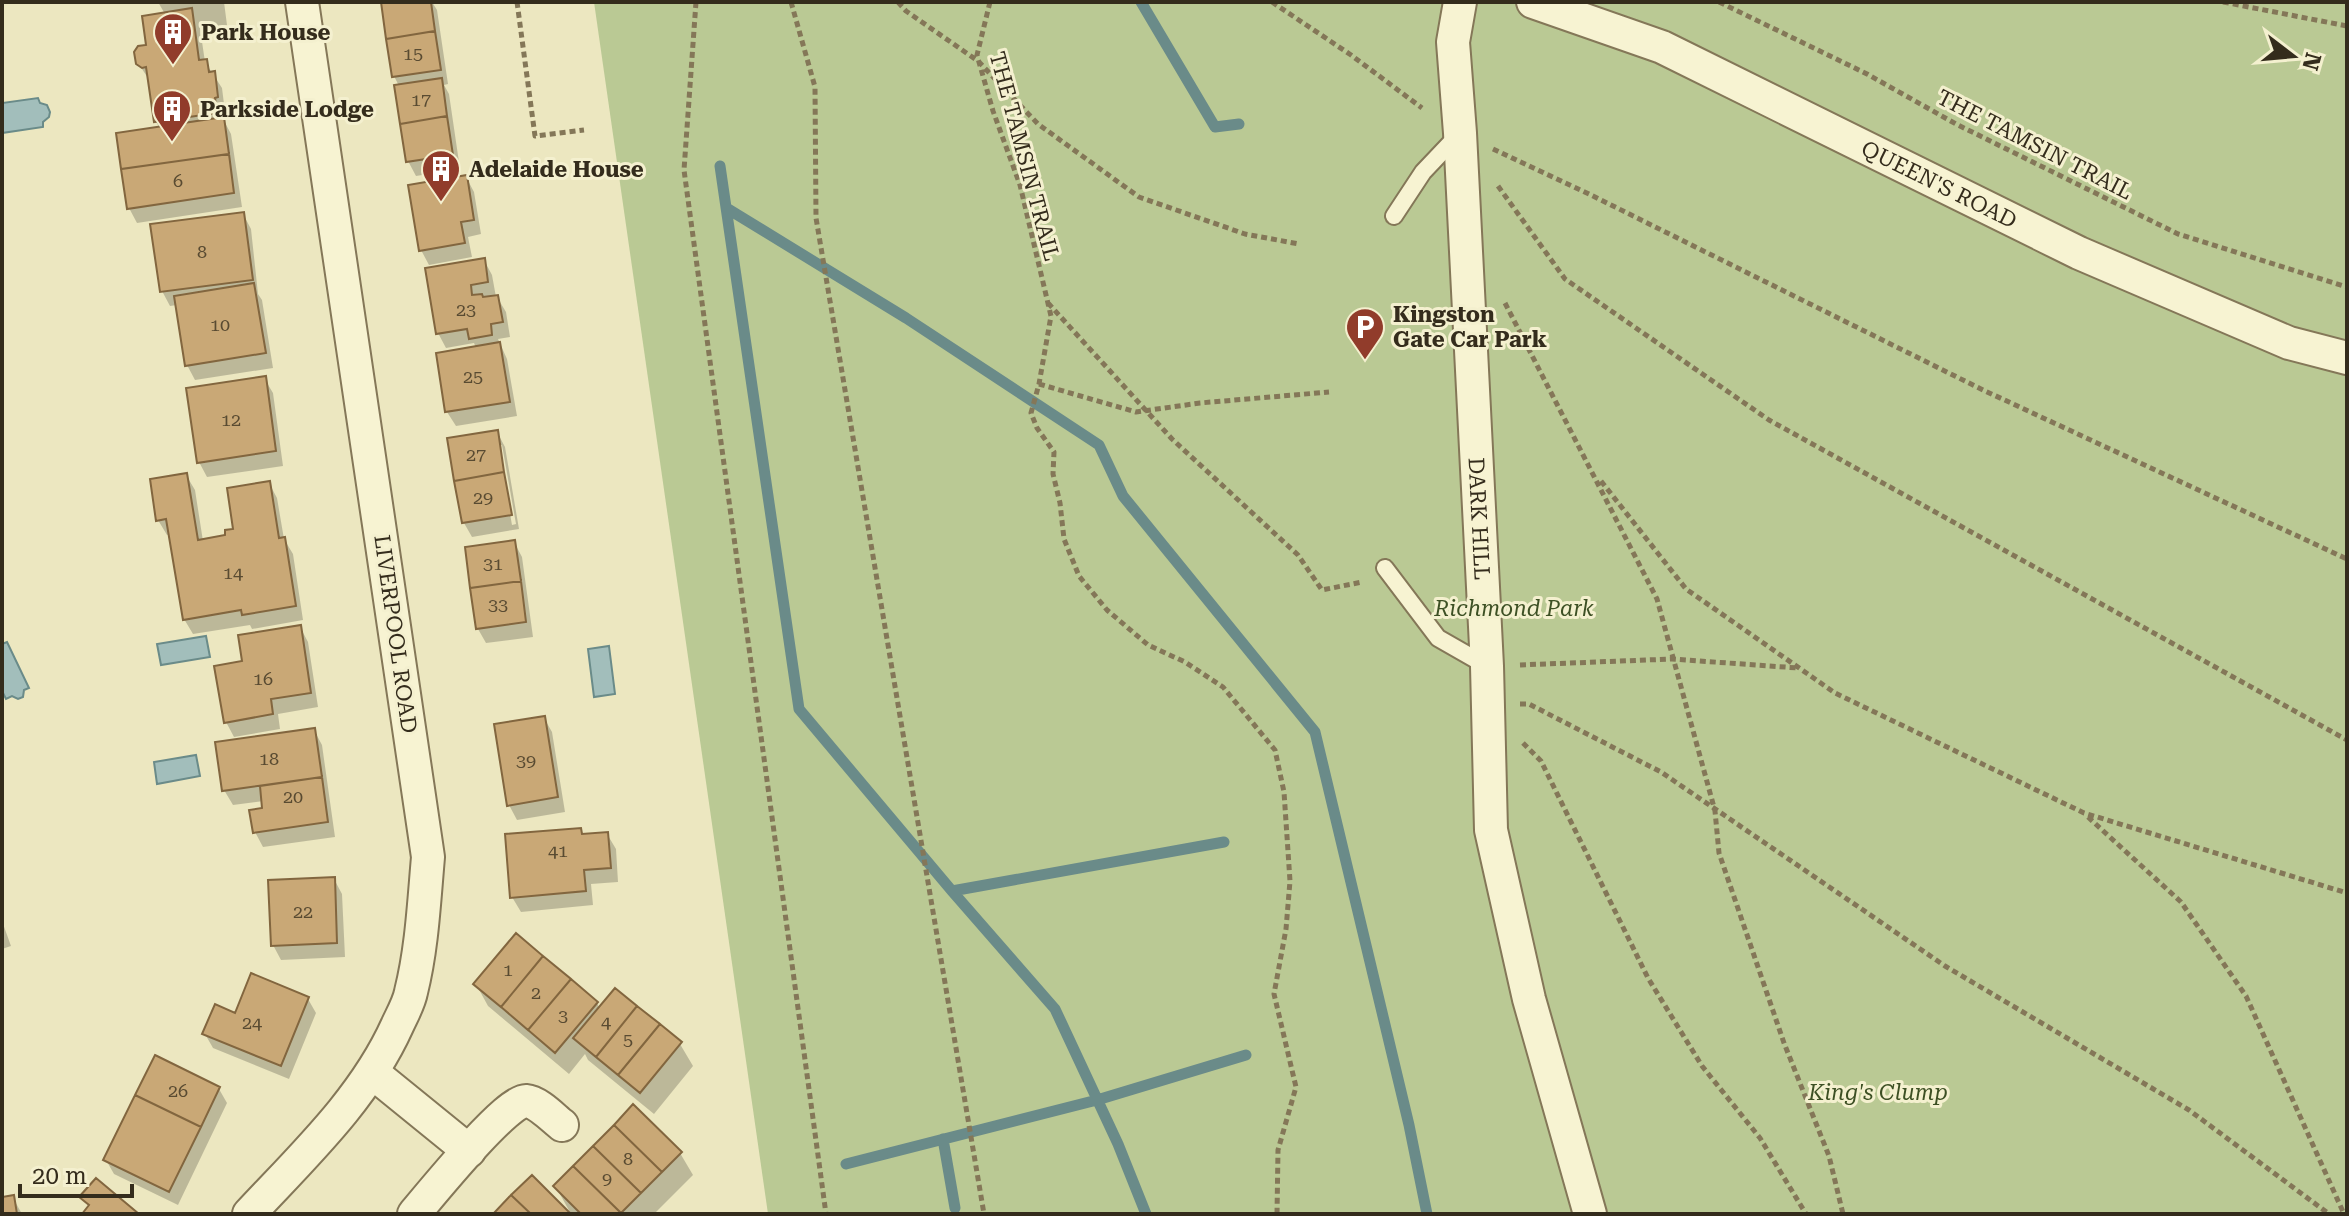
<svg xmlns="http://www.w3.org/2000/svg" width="2349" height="1216" viewBox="0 0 2349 1216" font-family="'Roboto Serif',serif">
	<rect width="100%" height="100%" fill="#ece7c0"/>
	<!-- green -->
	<path fill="#bac994" d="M594,2H2347V1214H768Z"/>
	<!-- water -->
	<path fill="#a2bebb" stroke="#6a8b89" stroke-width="2" d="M38,98L40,103L47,105L50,112L49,117L43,122V127L2,133V103Z
		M206,636L210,657L161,665L157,644Z
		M7,642L29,688L24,690L23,697L18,699L12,696L6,699L2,691V644Z
		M609,646L615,694L594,697L588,649Z
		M196,755L200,776L157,784L154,762Z"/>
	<!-- shadow -->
	<path fill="#0003" fill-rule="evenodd" d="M158,2H224L227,25L200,28L205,62L222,88L225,112L222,113L223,119L231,134L242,207L137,223L129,208L160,128L156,122L150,81L138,63L165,14Z
		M386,2H432L437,10L448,84L444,85L449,94L460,169L416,176L408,161L399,86L394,76Z
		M466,177L474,192L481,234L468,237L472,257L429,265L421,250Z
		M243,214L251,229L258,294L262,300L273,368L195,380L187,365L177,305L170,306L162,291Z
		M484,260L492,275L496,297H497L506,312L510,337L498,339L507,359L517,416L456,426L447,412L476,348L474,343L446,348L438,333Z
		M264,378L273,393L283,466L207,477L199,462Z
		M497,432L505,447L519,529L472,537L464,523L449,440ZM498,445H502L516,524L512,525Z
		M186,475L195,490L203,541L227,537L235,531L269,483L277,498L284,539L293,554L303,620L252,629L250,625L193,634L184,619L171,534L167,535L158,520Z
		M514,542L522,557L533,637L486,643L478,629Z
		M300,627L308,642L318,707L278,714L280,729L234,737L226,722L244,663Z
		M544,718L552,732L565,812L517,820L509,805Z
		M314,730L322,745L335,837L263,847L255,832L265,810L264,801L233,805L224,790Z
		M580,830L584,836L607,834L616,849L618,882L591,884L593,905L521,912L512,897Z
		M334,879L342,894L345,957L281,960L273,945Z
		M2,921L11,946L2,949Z
		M476,984L597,1003L600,1009L680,1044L693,1066L654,1114L588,1060L585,1054L569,1074L488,1006Z
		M308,999L316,1013L289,1079L213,1048L205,1034L236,1015Z
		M219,1089L227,1103L178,1205L114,1174L106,1160Z
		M680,1153L693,1175L654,1214H571L556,1187Z
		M13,1198L22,1214H2V1199Z"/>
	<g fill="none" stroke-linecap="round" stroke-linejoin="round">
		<!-- stream -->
		<path stroke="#6a8b89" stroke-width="11" d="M1141,2L1215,127L1239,124
			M720,166L799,709L952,891L1055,1009L1118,1144L1146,1214
			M728,209L906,318L1099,445L1123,496L1315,732L1409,1125L1427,1214
			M952,891L1224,842
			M943,1139L955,1208
			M846,1164L1097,1100L1246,1055"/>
	</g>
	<!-- building -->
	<path fill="#c9a876" stroke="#82663f" stroke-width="2" d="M381,2H431L435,31L386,39Z
		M192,8L199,60L207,59L209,72L215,71L218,97L215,98L217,113L154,122L146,67L142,68L136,64L134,52L138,46L146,45L142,16Z
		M435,31L441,70L392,77L386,39Z
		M442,78L447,116L400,124L394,85Z
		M447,116L453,155L406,162L400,124Z
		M224,117L229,154L121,169L116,133Z
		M229,154L234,193L127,209L121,169Z
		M467,175L474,220L461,222L465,243L419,251L408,185Z
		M244,212L253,280L160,292L150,224Z
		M485,258L488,282L471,285L472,295L482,294L483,297L498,295L503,322L491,324L492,335L469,339L467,329L436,334L425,268Z
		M254,283L266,353L185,366L174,296Z
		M500,342L510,402L445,412L436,353Z
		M266,376L276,451L197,463L186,388Z
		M498,430L504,472L454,481L447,438Z
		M504,472L512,515L462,523L454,481Z
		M187,473L198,540L225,535V530L233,529L227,488L270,481L279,538L285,537L296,606L242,615L241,610L183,620L166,519L156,521L150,479Z
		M515,540L521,581L470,588L465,547Z
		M521,581L526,622L476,629L470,588Z
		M301,625L311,693L271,699L273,714L224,723L214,666L242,661L238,635Z
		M545,716L558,797L507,806L494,724Z
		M315,728L322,777L222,791L215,742Z
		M322,777L328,822L253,833L249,810L262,808L260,786Z
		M581,828L582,834L608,832L611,868L584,870L586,891L510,898L505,834Z
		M335,877L337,943L271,946L268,880Z
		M516,933L543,956L501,1007L473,984Z
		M543,956L571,979L528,1030L501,1007Z
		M251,973L309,997L281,1066L202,1034L215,1004L235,1013Z
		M571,979L598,1002L555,1053L528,1030Z
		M615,988L637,1006L596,1057L573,1038Z
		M637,1006L660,1024L618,1075L596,1057Z
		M660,1024L682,1042L640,1093L618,1075Z
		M155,1055L220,1087L201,1127L135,1095Z
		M135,1095L201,1127L169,1192L103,1160Z
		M633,1104L682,1152L662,1172L614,1125Z
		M614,1125L662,1172L641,1193L593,1146Z
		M593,1146L641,1193L621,1213L573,1166Z
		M573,1166L621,1213V1214H581L553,1186Z
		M532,1175L571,1214H531L511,1195Z
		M96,1178L139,1214H82L89,1205L79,1197Z
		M14,1195L17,1214H2V1197Z
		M511,1195L531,1214H493Z"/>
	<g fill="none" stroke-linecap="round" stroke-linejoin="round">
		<defs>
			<path id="service" d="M1394,216L1423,172L1460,133
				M1385,568L1438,638L1487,666"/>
			<g id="minor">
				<path id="s1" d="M1460,2L1453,42L1460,133L1487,666L1491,830L1529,999L1590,1214"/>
				<path id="s2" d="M1533,2L1662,47L2079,253L2289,343L2347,358"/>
				<path d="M373,1073L469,1151"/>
				<path d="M249,1214C303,1156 364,1099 397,1026C402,1015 409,1003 411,992C422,948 424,902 428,857L302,2"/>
				<path d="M414,1214C430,1195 507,1100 526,1101C538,1102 553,1118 562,1125"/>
			</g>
		</defs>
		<!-- service casing -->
		<use href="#service" stroke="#847758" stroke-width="20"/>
		<!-- minor casing -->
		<use href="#minor" stroke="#847758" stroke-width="36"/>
		<!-- path -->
		<path stroke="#847758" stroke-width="5" stroke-dasharray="6 4" stroke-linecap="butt" d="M517,2L535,136L584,130
			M696,2L684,170L826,1214
			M791,2L815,87L816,218L984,1214
			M898,2L906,11L978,61L1038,124L1139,197L1245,234L1299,244
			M990,2L977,55L993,111L1020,185L1051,316L1039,384L1031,413L1037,428L1054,452L1053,474L1060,503L1064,539L1079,576L1107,610L1148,645L1185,662L1223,687L1275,750L1284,792L1290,881L1286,929L1274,994L1296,1087L1278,1150L1277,1214
			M1272,2L1351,55L1422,108
			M1719,2L1867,74L1956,124L2178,234L2347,287
			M2223,2L2347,26
			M1493,149L1589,194L1983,390L2347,559
			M1498,186L1565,279L1769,420L2347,740
			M1048,303L1172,439L1298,555L1322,590L1362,582
			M1505,303L1657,599L1715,811L1719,853L1784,1043L1829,1156L1843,1214
			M1039,384L1136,412L1200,403L1329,392
			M1601,481L1686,589L1835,693L2084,813L2347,893
			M1520,665L1672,659L1798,668
			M1520,704H1529L1661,772L1945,966L2189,1110L2329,1214
			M1523,743L1541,761L1648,978L1702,1066L1760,1138L1806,1214
			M2088,817L2181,902L2246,996L2344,1214"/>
		<!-- service -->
		<use href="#service" stroke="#f7f3d2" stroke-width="16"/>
		<!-- minor -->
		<use href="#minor" stroke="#f7f3d2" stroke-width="32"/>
	</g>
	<!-- icons -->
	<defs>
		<symbol id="building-pin" viewBox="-11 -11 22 30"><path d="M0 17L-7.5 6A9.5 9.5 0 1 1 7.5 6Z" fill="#913c2b" stroke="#f4f0cf"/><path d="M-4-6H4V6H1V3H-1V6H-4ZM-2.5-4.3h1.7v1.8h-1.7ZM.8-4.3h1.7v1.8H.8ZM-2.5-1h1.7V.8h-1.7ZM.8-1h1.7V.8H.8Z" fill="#fff"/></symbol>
		<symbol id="parking-pin" viewBox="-11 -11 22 30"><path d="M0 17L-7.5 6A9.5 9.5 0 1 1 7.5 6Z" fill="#913c2b" stroke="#f4f0cf"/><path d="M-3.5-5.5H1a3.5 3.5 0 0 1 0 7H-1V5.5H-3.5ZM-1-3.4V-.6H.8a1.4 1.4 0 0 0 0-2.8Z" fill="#fff"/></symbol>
	</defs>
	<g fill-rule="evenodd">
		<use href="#building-pin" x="151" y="10" width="44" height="60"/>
		<use href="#building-pin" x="150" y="87" width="44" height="60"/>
		<use href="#building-pin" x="419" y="147" width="44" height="60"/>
		<use href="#parking-pin" x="1343" y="305" width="44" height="60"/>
	</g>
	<g text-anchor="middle" stroke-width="6" stroke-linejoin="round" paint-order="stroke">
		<!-- number labels -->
		<g font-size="18" fill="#594b32">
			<text x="413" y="60">15</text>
			<text x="421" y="106">17</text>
			<text x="178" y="187">6</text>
			<text x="202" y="258">8</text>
			<text x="466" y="316">23</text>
			<text x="220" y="331">10</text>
			<text x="473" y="383">25</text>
			<text x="231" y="426">12</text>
			<text x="476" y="461">27</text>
			<text x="483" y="504">29</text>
			<text x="493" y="570">31</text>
			<text x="233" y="579">14</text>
			<text x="498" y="611">33</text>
			<text x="263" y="685">16</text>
			<text x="269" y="765">18</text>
			<text x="526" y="767">39</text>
			<text x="293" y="803">20</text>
			<text x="558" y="857">41</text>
			<text x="303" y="918">22</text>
			<text x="508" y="976">1</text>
			<text x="536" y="999">2</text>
			<text x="563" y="1022">3</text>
			<text x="606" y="1028">4</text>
			<text x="252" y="1029">24</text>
			<text x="628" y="1046">5</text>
			<text x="178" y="1097">26</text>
			<text x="628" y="1165">8</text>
			<text x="607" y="1185">9</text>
		</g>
		<!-- poi labels -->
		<g font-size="22" font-weight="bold" fill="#342c1c" stroke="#f4f0cf" text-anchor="start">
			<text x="201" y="40">Park House</text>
			<text x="200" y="117">Parkside Lodge</text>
			<text x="469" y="177">Adelaide House</text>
			<text x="1393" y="322">Kingston<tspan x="1393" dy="25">Gate Car Park</tspan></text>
		</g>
		<!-- street labels -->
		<g font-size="22" fill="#342c1c" stroke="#f4f0cf">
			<text transform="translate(2035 144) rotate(27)" y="8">THE TAMSIN TRAIL</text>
			<text transform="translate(1025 156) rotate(75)" y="8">THE TAMSIN TRAIL</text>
			<text dy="8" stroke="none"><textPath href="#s2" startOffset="446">QUEEN'S ROAD</textPath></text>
			<text dy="8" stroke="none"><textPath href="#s1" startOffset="518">DARK HILL</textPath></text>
			<text transform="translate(396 634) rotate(82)" y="8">LIVERPOOL ROAD</text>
		</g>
		<!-- park labels -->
		<g font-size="22" font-style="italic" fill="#3d5024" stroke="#f4f0cf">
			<text x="1514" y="616">Richmond Park</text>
			<text x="1878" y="1100">King's Clump</text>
		</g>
	</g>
	<!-- border -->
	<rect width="2349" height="1216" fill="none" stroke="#342c1c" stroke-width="8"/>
	<!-- north arrow -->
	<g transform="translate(2293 56) rotate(106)" stroke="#f4f0cf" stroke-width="6" paint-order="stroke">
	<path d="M0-6L14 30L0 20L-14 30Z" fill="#342c1c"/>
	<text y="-12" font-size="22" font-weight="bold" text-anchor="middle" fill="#342c1c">N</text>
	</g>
	<!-- scale -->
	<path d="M20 1184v12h112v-12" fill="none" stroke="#342c1c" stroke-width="4"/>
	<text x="32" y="1184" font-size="24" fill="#342c1c" stroke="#f4f0cf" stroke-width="6" paint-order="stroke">20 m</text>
</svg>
